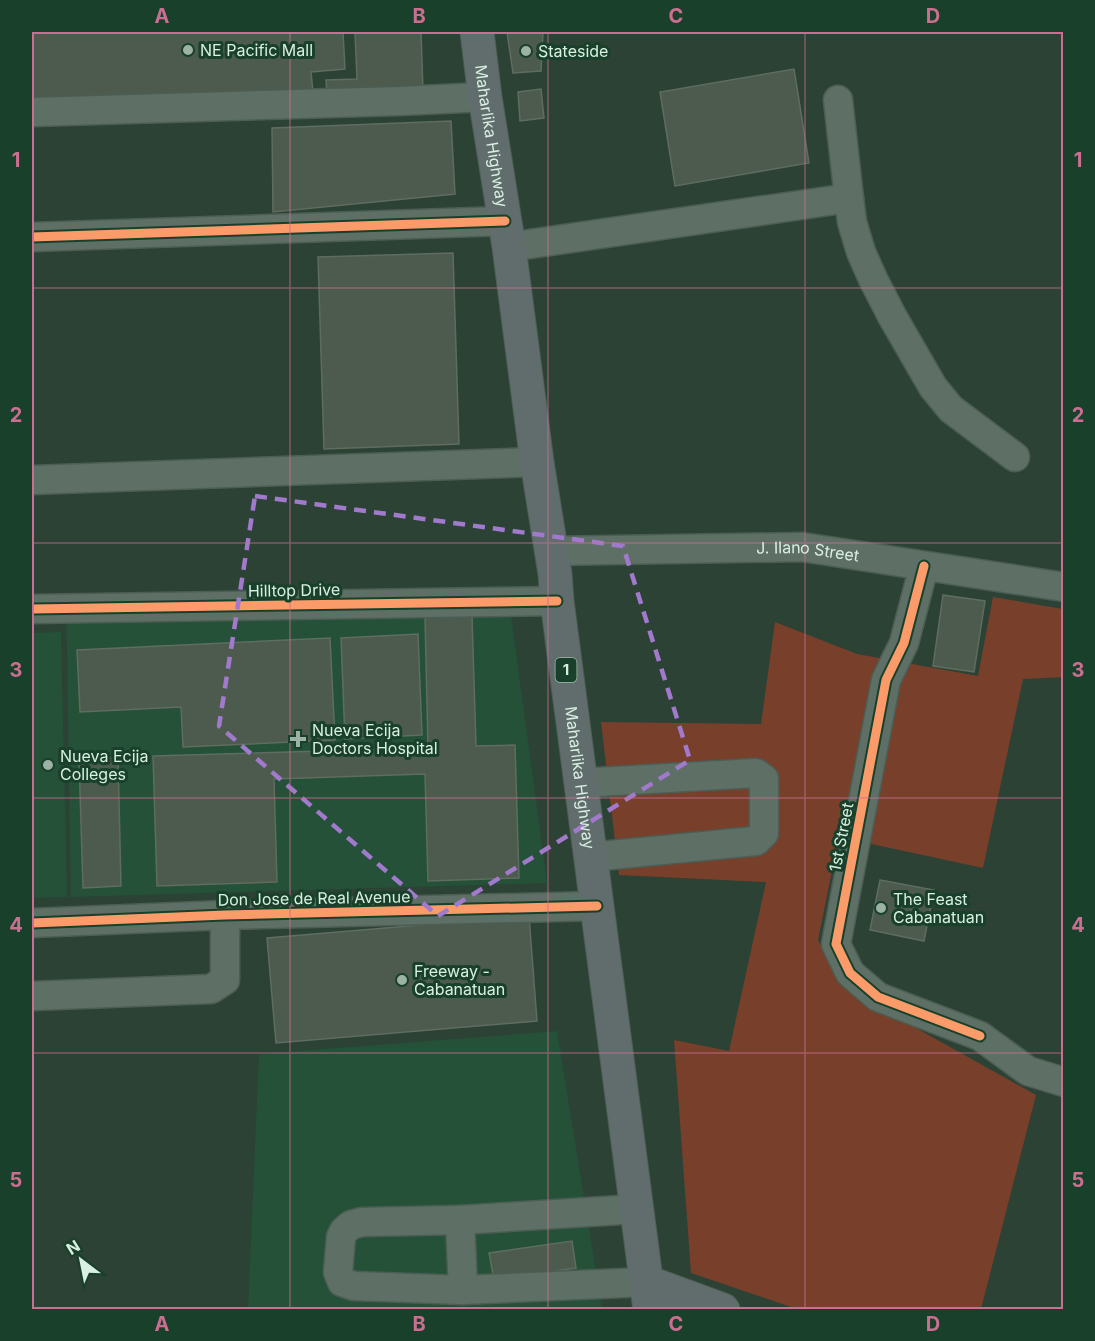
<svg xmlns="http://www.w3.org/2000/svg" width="1095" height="1341" viewBox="0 0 1095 1341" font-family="Inter,sans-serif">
	<rect width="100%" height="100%" fill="#2c4235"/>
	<!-- built -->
	<path fill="#245138" d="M507,586L547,883L71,897L66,595Z
		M61,632L67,897L32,898V633Z
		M557,1031L602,1309L248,1310L259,1054Z"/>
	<!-- green -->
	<path fill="#783f2b" d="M993,597L1063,609V677L1023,679L983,868L839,837L818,940L839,977L875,1005L1036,1095L981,1309H797L691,1273L674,1040L729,1051L766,882L619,875L601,722L761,724L775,622L857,654L978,676Z"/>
	<!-- building -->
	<path fill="#4d5b4f" stroke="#5e6d60" stroke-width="1.5" d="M32,32H343L345,69L311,72L313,92L32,98Z
		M355,32H421L423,91L327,95L326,80L357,79Z
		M507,32H543L541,71L513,73Z
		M794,69L809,163L675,186L660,92Z
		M541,89L544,118L520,121L518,92Z
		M451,121L455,194L273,212L272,128Z
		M453,253L459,444L324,449L318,257Z
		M943,595L985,601L974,672L933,666Z
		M472,616L476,746L515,745L519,878L428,881L425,774L274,779L277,882L157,886L153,756L428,748L425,617Z
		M418,634L422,735L345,739L341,638Z
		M330,638L335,740L183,747L181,707L80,712L77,650Z
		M118,758L121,886L83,888L79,759Z
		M880,880L934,890L924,941L870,930Z
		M529,916L537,1021L276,1043L267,938Z
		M572,1241L576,1268L494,1280L489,1253Z"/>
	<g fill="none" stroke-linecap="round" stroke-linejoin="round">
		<defs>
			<g id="minor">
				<path d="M32,112L400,101L485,97"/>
				<path d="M849,198L852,222L861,252L873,279L892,316L933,387L951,409L1015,457"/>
				<path d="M32,237L505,221"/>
				<path d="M509,247L849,198L838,100"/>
				<path d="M32,480L537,462"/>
				<path id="s1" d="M550,551L802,547L1064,587"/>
				<path d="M924,566L904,643L886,680L836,944L850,973L878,997L980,1036L1028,1071L1064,1082"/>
				<path d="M32,609L557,601"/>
				<path d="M580,783L756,773L764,779V833L756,841L590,857"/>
				<path d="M32,923L225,915L597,906"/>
				<path d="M32,996L211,989L225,980V915"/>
				<path d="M637,1209L460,1220L463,1290L647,1282"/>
				<path d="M460,1220L362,1222L351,1225L344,1231L341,1237L338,1272L342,1282L354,1286L463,1290"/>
			</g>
			<g id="major">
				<path id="s2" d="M477,32L485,97L509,247L537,462L555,574L557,601L650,1310"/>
				<path d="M647,1282L723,1310"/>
			</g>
		</defs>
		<!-- minor casing -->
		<use href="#minor" stroke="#4c5e54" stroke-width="31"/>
		<!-- major casing -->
		<use href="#major" stroke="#4c5e54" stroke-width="35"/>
		<!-- minor -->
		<use href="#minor" stroke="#5e6f66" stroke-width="28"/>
		<!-- major -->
		<use href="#major" stroke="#606d6c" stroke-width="33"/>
		<defs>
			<path id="cycleway" d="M32,237L505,221
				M924,566L904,643L886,680L836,944L850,973L878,997L980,1036
				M32,609L557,601
				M32,923L225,915L597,906"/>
		</defs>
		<!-- cycleway casing -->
		<use href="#cycleway" stroke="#18402a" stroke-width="13"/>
		<!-- cycleway -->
		<use href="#cycleway" stroke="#fa9b69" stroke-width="9"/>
	</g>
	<!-- marked area -->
	<path fill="none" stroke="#a17acd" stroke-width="4.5" stroke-dasharray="12 8" stroke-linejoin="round" d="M255,496L623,546L690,760L438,916L219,726Z"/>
	<!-- grid -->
	<path fill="none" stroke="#cb6e91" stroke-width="1.5" stroke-opacity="0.55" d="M290,32V1310M548,32V1310M805,32V1310M32,288H1064M32,543H1064M32,798H1064M32,1053H1064"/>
	<!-- markers -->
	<g fill="#9cb2a5" stroke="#18402a" stroke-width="2">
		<circle cx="188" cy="50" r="6"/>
		<circle cx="526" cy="51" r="6"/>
		<path d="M295 730h6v6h6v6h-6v6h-6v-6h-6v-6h6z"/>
		<circle cx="48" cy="765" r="6"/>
		<circle cx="881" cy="908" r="6"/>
		<circle cx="402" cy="980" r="6"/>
	</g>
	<g text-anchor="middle" stroke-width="6" stroke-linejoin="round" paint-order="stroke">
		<!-- shield labels -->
		<rect fill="#18402a" stroke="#9fbaaa" stroke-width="1.5" x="555.5" y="658" width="21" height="24" rx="4.5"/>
		<g font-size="15" font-weight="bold" fill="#d9efe1">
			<text x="566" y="675">1</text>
		</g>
		<!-- poi labels -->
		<g font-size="16" fill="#d9efe1" stroke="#18402a" text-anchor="start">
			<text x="200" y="56">NE Pacific Mall</text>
			<text x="538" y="57">Stateside</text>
			<text x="312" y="736">Nueva Ecija<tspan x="312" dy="18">Doctors Hospital</tspan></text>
			<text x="60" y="762">Nueva Ecija<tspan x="60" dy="18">Colleges</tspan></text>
			<text x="893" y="905">The Feast<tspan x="893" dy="18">Cabanatuan</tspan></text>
			<text x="414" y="977">Freeway -<tspan x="414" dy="18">Cabanatuan</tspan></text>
		</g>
		<!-- street labels -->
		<g font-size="16" fill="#d9efe1" stroke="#18402a">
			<text dy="6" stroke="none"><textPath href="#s2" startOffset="105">Maharlika Highway</textPath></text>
			<text dy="6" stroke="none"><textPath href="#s1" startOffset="258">J. Ilano Street</textPath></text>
			<text transform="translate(294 590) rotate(-1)" y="6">Hilltop Drive</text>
			<text dy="6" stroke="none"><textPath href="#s2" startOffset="753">Maharlika Highway</textPath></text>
			<text transform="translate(841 837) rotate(-79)" y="6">1st Street</text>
			<text transform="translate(314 898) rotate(-1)" y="6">Don Jose de Real Avenue</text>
		</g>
	</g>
	<!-- border -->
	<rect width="1095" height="1341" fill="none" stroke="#18402a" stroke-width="66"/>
	<!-- north arrow -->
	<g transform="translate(81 1260) rotate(328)" stroke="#18402a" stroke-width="4.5" paint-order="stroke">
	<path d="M0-4.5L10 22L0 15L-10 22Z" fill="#d9efe1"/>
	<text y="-9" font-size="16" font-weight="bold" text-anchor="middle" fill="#d9efe1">N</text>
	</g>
	<rect x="33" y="33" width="1029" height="1275" fill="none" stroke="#cb6e91" stroke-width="2"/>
	<g font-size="20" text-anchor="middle" font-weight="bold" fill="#cb6e91">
		<text x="162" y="23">A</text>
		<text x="419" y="23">B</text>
		<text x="676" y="23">C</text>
		<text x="933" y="23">D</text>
		<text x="16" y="167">1</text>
		<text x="1078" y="167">1</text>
		<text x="16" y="422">2</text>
		<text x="1078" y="422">2</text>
		<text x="16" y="677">3</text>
		<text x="1078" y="677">3</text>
		<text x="16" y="932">4</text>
		<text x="1078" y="932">4</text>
		<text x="16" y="1187">5</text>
		<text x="1078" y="1187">5</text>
		<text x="162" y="1331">A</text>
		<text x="419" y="1331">B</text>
		<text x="676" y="1331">C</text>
		<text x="933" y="1331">D</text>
	</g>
</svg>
